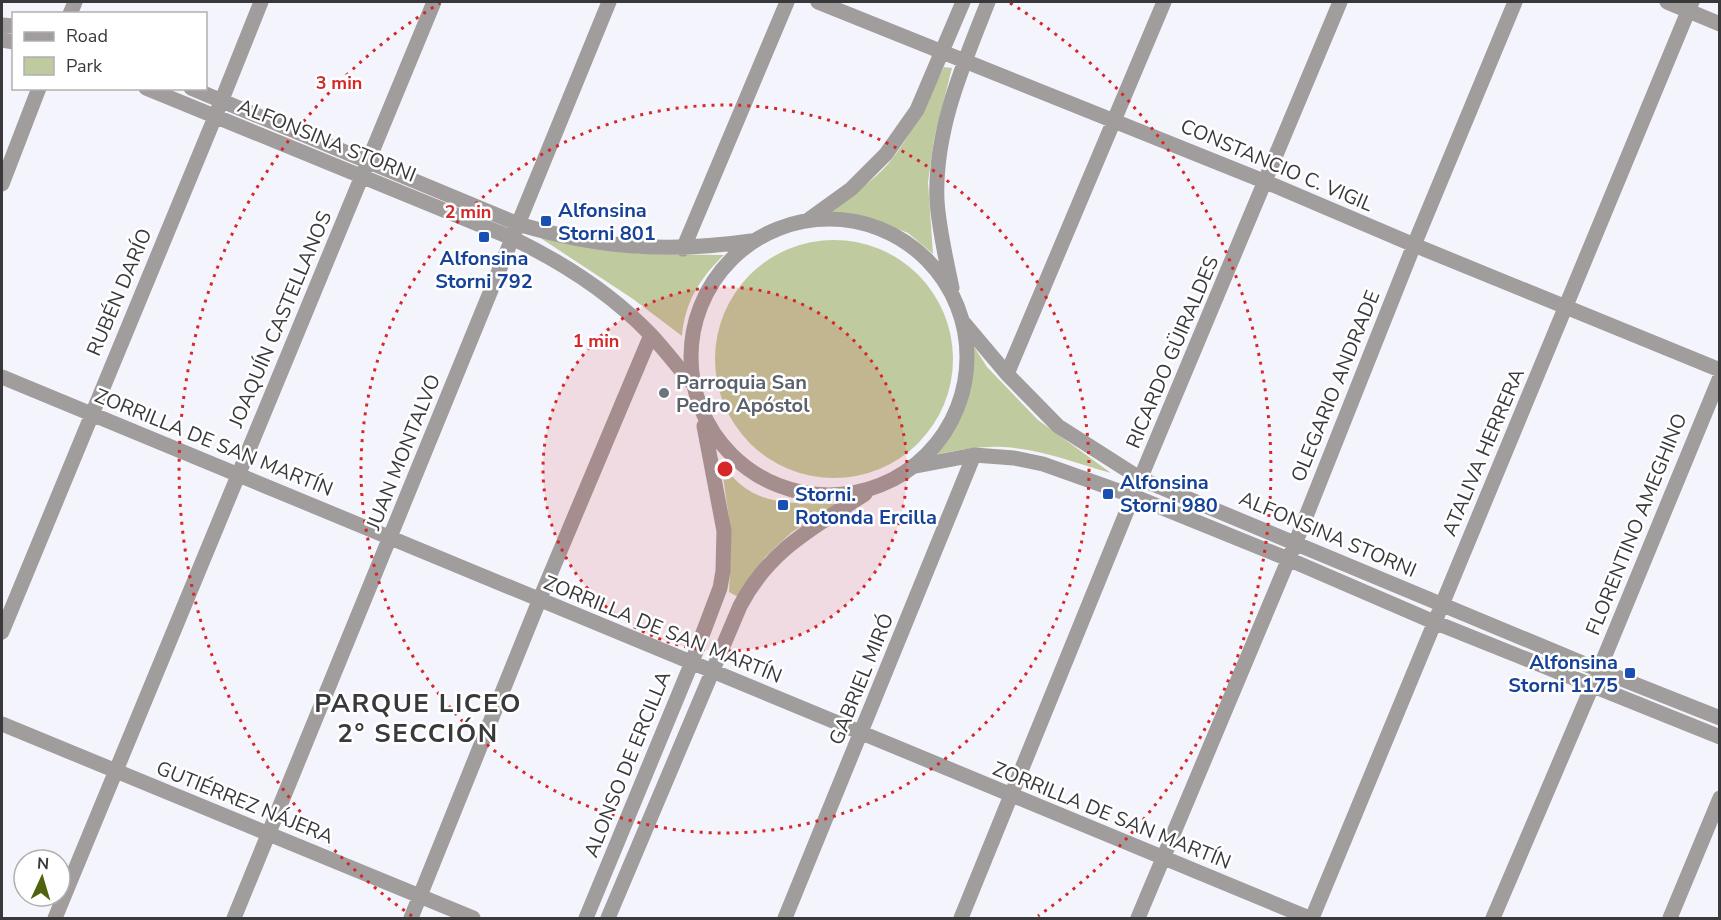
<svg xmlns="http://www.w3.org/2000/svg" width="1721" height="920" viewBox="0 0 1721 920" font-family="'Nunito Sans',sans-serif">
	<rect width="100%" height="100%" fill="#f4f4fc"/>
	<!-- green -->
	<path fill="#bfca9f" d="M944,67L952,68L934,139L928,182L933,254L908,233L870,218L828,211C849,197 871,183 888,164C912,136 927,99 944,67Z
		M536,235L639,254L724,255C700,278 685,302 682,336L633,299Z
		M715 359a119 119 0 1 1 238 0a119 119 0 1 1-238 0Z
		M973,345L987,367L1038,420L1111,473C1076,463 1040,449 1003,447C978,446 954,451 930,456C967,423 973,393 973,345Z
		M721,463C727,470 733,478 740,484C766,507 805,503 837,504L792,532L765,557L738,597L729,592L731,544L729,518Z"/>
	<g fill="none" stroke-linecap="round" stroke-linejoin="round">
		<!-- minor -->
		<path stroke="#a19d9c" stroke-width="15" d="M818,2L1266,182L1414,245L1720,370
			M1667,2L1720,24
			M70,14L75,2
			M2,25L14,26
			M2,40L14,42
			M146,88L512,238C564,263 611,293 651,335C665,350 677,366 690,381
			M191,88L518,224C598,248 669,253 751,241
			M2,184L39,88
			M691 357a138 138 0 1 1 276 0a138 138 0 1 1-276 0Z
			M808,220L851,189L886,154L917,110L963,2
			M683,249L787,2
			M952,288C946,259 939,230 937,201C934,131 963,65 988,2
			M964,323L1007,374L1058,426L1141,479L1599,670L1720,718
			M1007,374L1164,2
			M2,377L1309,918
			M916,466L974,455L1014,458L1043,464L1133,496L1288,559L1434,622L1720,737
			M2,632L215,117L261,2
			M2,724L473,918
			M55,918L434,2
			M234,918L609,2
			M411,918L539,601L651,335
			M586,918L692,662L720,588L723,571L724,531L704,426
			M608,918L740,606C769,550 814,527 865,494
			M785,918L974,455
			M961,918L1133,496L1340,2
			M1138,918L1295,544L1414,245L1515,2
			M1312,918L1692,2
			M1493,918L1599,670L1720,377
			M1670,918L1720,798"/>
	</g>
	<!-- distance rings -->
	<circle cx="725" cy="469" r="182" fill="#d62828" fill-opacity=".12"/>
	<g fill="none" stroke="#d62828" stroke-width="3" stroke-dasharray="3 6">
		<circle cx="725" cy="469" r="182"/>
		<circle cx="725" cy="469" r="364"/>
		<path d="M412 916A546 546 0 0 1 440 3M1010 3A546 546 0 0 1 1038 916"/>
	</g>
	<!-- markers -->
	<g fill="#1a4fb4" stroke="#fff" stroke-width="2">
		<rect x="540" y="215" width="12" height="12" rx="3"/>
		<rect x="478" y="231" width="12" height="12" rx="3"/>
		<rect x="1102" y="488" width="12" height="12" rx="3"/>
		<rect x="777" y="499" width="12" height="12" rx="3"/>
		<rect x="1624" y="667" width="12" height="12" rx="3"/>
	</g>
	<circle fill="#6b7280" stroke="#fff" stroke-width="2" cx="664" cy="393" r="6"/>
	<g text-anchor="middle" stroke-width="5" stroke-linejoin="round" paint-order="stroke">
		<!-- street labels -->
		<g font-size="20" fill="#39393c" stroke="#fff">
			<text transform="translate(327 140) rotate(22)" y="7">ALFONSINA STORNI</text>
			<text transform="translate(1277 165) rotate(23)" y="7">CONSTANCIO C. VIGIL</text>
			<text transform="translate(119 292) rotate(-67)" y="7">RUBÉN DARÍO</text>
			<text transform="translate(280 319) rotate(-67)" y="7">JOAQUÍN CASTELLANOS</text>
			<text transform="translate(1172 352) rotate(-67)" y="7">RICARDO GÜIRALDES</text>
			<text transform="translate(1335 386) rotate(-68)" y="7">OLEGARIO ANDRADE</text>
			<text transform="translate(214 442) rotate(22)" y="7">ZORRILLA DE SAN MARTÍN</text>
			<text transform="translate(403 452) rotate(-68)" y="7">JUAN MONTALVO</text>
			<text transform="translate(1483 452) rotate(-67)" y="7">ATALIVA HERRERA</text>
			<text transform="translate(1636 524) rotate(-68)" y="7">FLORENTINO AMEGHINO</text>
			<text transform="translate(1328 534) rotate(23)" y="7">ALFONSINA STORNI</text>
			<text transform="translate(663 629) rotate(22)" y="7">ZORRILLA DE SAN MARTÍN</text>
			<text transform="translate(861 679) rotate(-68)" y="7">GABRIEL MIRÓ</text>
			<text transform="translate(627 764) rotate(-68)" y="7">ALONSO DE ERCILLA</text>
			<text transform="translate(245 802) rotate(22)" y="7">GUTIÉRREZ NÁJERA</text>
			<text transform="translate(1112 815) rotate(22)" y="7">ZORRILLA DE SAN MARTÍN</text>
		</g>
		<!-- transit labels -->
		<g font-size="20" font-weight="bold" fill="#164399" stroke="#fff" text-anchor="start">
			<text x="558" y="217">Alfonsina<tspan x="558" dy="23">Storni 801</tspan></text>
			<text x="484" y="265" text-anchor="middle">Alfonsina<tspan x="484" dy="23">Storni 792</tspan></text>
			<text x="1120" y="489">Alfonsina<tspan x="1120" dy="23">Storni 980</tspan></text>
			<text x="795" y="501">Storni.<tspan x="795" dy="23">Rotonda Ercilla</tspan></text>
			<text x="1618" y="669" text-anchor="end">Alfonsina<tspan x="1618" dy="23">Storni 1175</tspan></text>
		</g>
		<!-- worship labels -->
		<g font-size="20" font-weight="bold" fill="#5b616d" stroke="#fff" text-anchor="start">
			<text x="676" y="389">Parroquia San<tspan x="676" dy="23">Pedro Apóstol</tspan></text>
		</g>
		<!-- district labels -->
		<g font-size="26" font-weight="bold" letter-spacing="1.5" fill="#39393c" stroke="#fff">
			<text x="418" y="712">PARQUE LICEO<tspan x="418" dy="30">2° SECCIÓN</tspan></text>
		</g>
	</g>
	<circle cx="725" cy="469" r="9" fill="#d62828" stroke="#fff" stroke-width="3"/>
	<g font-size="18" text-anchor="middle" font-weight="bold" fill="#d62828" stroke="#fff" stroke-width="5" stroke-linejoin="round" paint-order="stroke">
		<text x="339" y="89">3 min</text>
		<text x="468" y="218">2 min</text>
		<text x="596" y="347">1 min</text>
	</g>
	<!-- border -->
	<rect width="1721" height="920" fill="none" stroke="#39393c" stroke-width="6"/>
	<!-- legend -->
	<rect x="12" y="12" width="195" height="78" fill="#ffffff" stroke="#b0b0b1" stroke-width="1.5"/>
	<rect x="24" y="32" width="30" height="9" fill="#a19d9c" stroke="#b0b0b1" stroke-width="1.5"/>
	<text x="66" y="42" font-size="18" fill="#39393c">Road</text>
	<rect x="24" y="57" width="30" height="18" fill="#bfca9f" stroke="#b0b0b1" stroke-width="1.5"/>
	<text x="66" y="72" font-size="18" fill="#39393c">Park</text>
	<!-- north arrow -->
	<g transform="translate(42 878) rotate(4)"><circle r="28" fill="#ffffff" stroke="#b0b0b1" stroke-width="1.5"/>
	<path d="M0-4.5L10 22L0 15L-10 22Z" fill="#4f630c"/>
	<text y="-9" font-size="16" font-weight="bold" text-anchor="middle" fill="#39393c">N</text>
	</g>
</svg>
